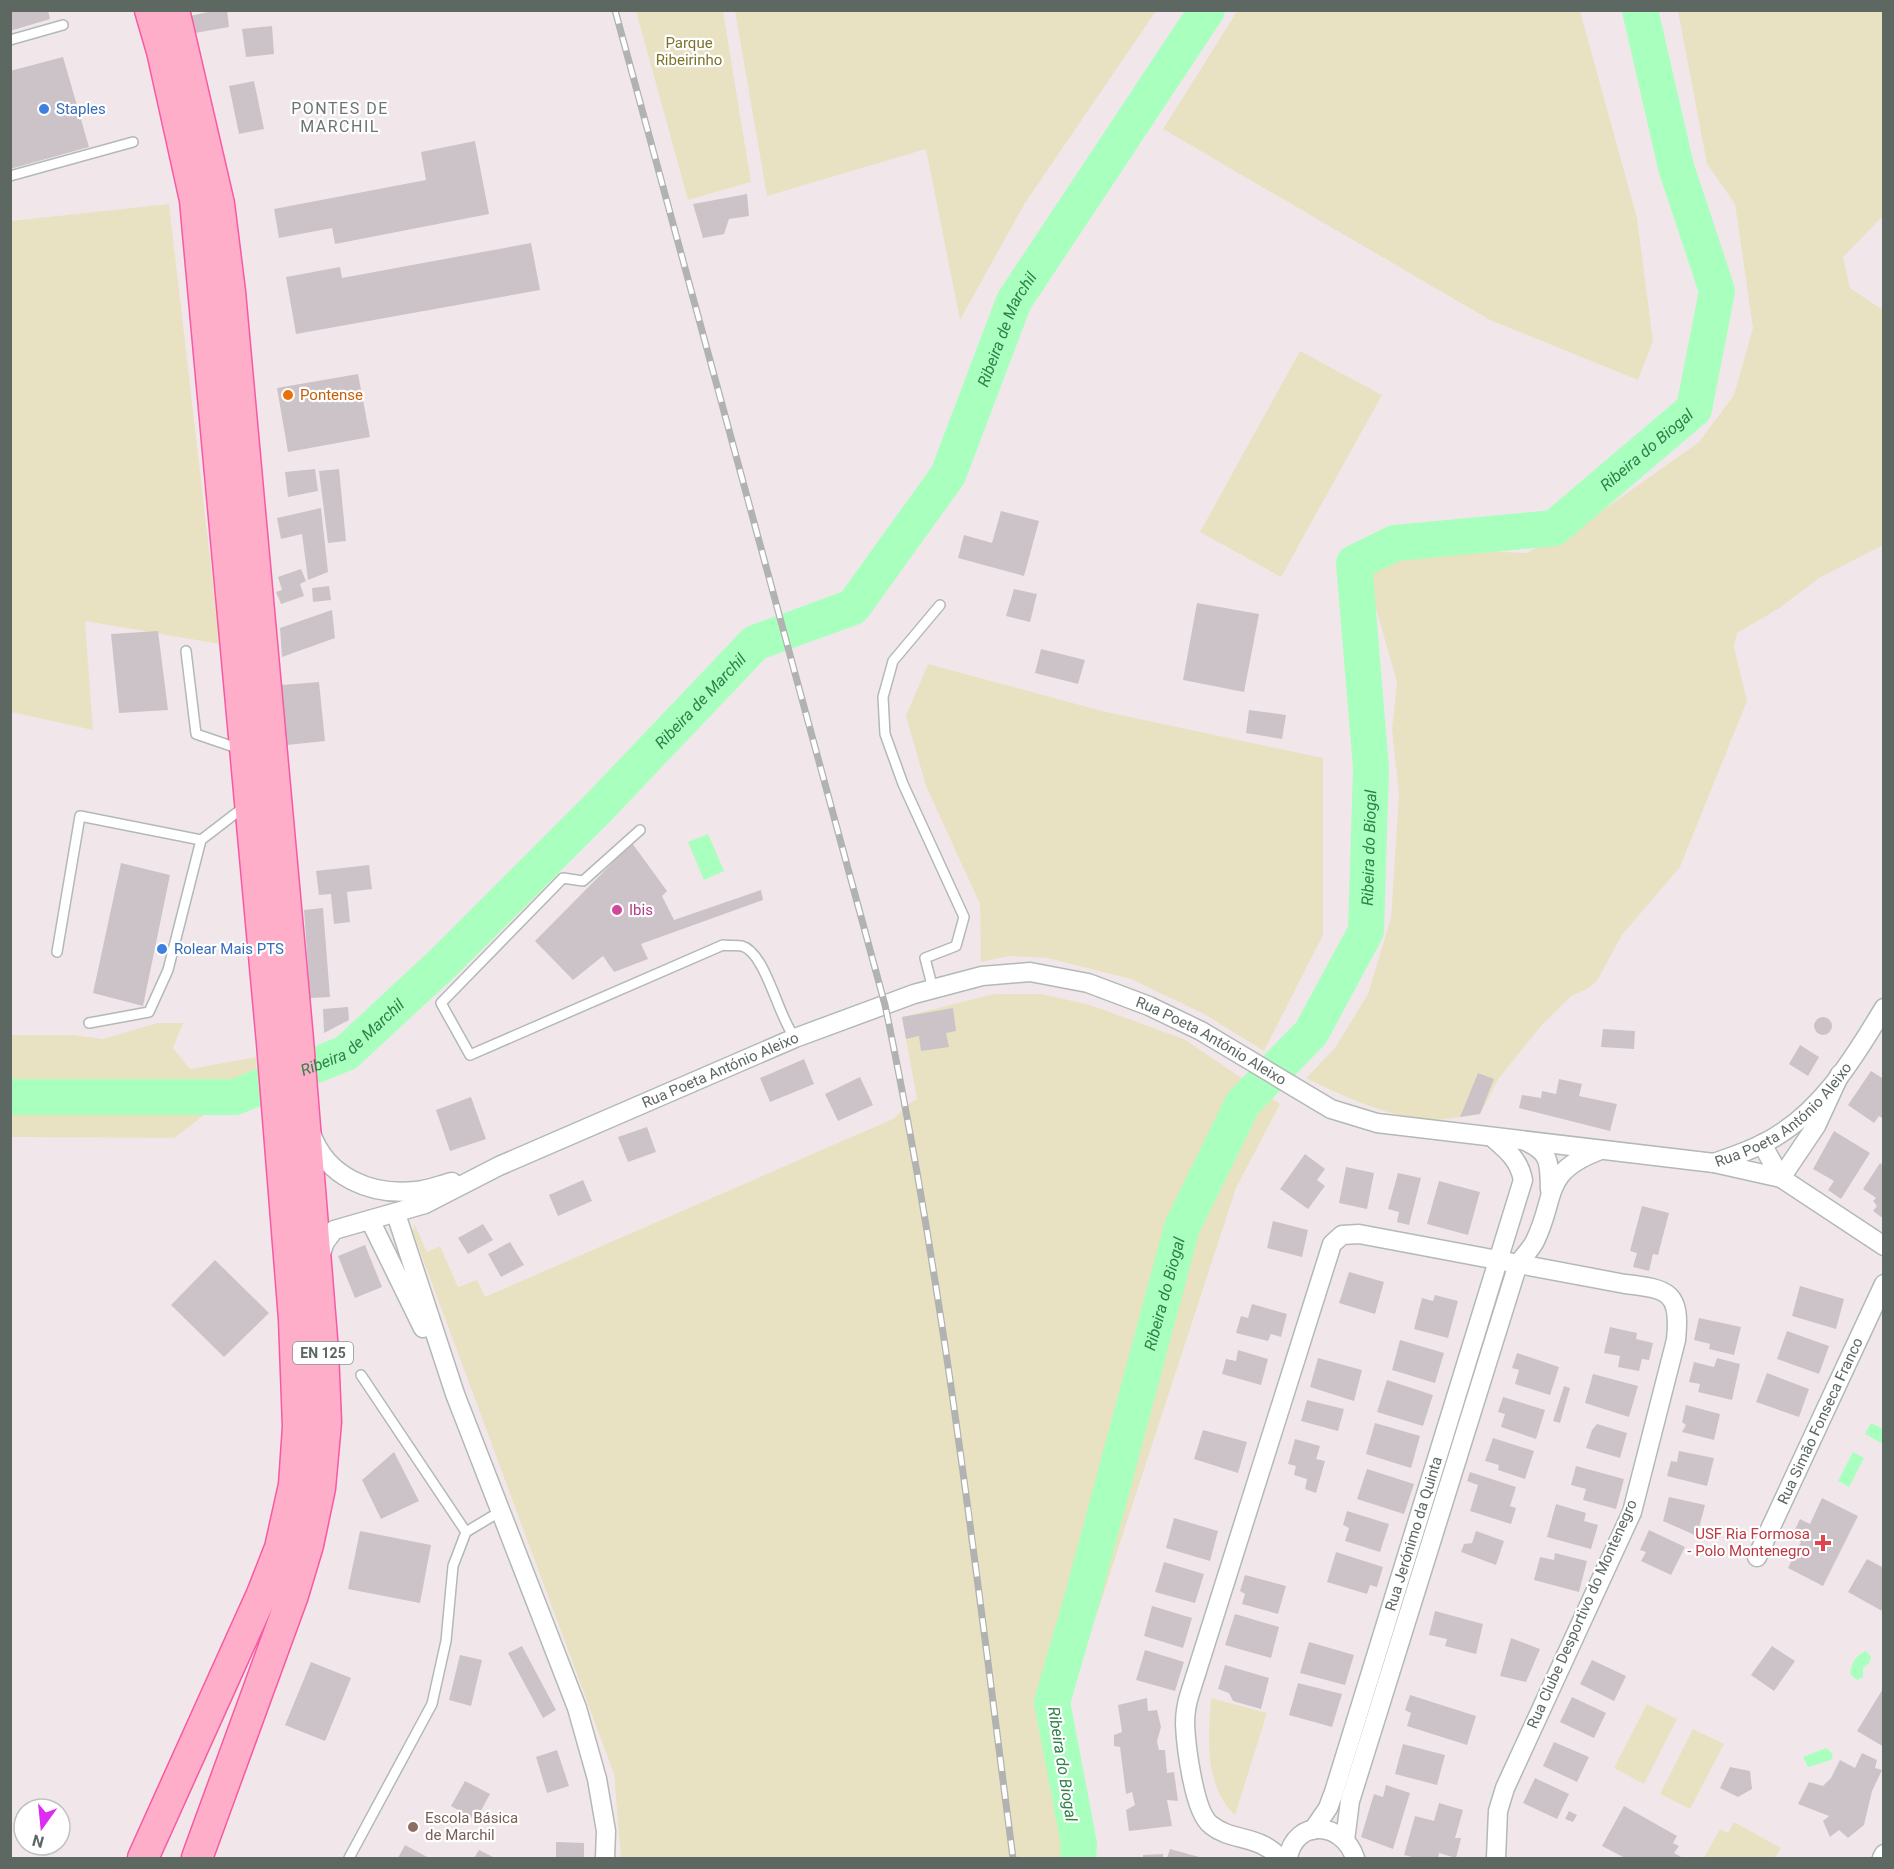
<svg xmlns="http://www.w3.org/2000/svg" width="1894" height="1869" viewBox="0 0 1894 1869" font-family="Roboto,sans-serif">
	<rect width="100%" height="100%" fill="#f1e7eb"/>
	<!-- green -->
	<path fill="#e9e2c2" d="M1238,10L1580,11L1637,218L1653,341L1638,380L1490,320L1163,129Z
		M636,11H723L751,182L688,200Z
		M735,11V10L1156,11L1025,203L960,320L926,149L767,196Z
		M1678,11H1883V216L1843,257L1850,288L1883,310V545L1819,578L1778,609L1737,633L1734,647L1747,701L1680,867L1622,935L1597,981L1589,988L1571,996L1541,1026L1499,1078L1480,1114C1465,1116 1449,1119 1434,1120C1395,1120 1340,1095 1306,1078L1335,1048L1368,994L1391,918L1399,795L1392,729L1397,682L1366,574L1381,562L1439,549L1526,553L1575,530L1699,442L1734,395L1753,328L1735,204L1707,164Z
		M169,204L220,644L85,621L93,730L11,712V221Z
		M1300,351L1382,395L1281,577L1200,532Z
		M928,664L1102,711L1323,758V935L1264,1051L1204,1014L1131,979L1047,958L1009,956L981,962L980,904L926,786L906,716Z
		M994,994H1042L1090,1005L1184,1039L1280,1104L1236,1188L1068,1702L1095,1858H621L614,1774L413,1232L414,1223L427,1252L440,1246L458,1287L477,1280L485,1297L895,1118L907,1105L917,1099L902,1017Z
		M157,1023H183L173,1048L190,1069L256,1057L258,1104L208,1112L174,1138L11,1137V1035H73L103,1039Z
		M1211,1698L1267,1713L1235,1815C1204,1787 1208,1736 1211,1698Z
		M1647,1704L1677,1719L1644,1784L1614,1768Z
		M1693,1729L1724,1744L1690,1809L1660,1794Z
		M1734,1822L1781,1848L1775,1858H1704L1720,1829L1728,1833Z"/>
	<!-- water -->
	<path fill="#a9ffbe" d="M708,834L724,871L704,880L688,842Z
		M1871,1423L1883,1429V1444L1865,1434Z
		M1853,1452L1864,1458L1849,1487L1838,1481Z
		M1866,1651L1871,1657L1869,1663L1863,1668V1677L1857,1680L1850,1674C1852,1662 1855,1656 1866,1651Z
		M1826,1748L1833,1754L1831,1760L1808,1767L1803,1757Z"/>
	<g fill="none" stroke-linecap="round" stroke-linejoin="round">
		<!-- stream -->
		<path stroke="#a9ffbe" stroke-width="6" d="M10,1080L23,1097"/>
		<!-- river -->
		<g stroke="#a9ffbe" stroke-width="36">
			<path id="s1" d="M10,1097H235L346,1053L442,964L598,808L755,643L853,607L948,475L1014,301L1207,10"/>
			<path id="s2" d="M1078,1858L1079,1844L1052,1702L1082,1599L1182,1227L1243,1103L1311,1033L1366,931L1371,768L1354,563L1395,543L1554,528L1694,409L1717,291L1676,167L1640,10"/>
		</g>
	</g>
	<!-- building -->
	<path fill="#ccc3c8" d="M10,10H48L50,19L10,31Z
		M217,10H227L229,27L195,33L190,16Z
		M272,26L274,54L246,57L242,29Z
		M63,57L89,147L10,169V71Z
		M254,81L264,129L239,134L229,86Z
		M475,141L489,214L335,244L332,228L279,238L274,209L426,180L421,152Z
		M747,194L749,216L729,219L724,234L703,238L693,204Z
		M531,243L540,290L296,334L286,277L340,267L342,278Z
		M358,374L370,437L288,452L277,388Z
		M315,469L318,491L288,497L285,472Z
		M339,469L346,541L328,543L319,471Z
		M321,508L328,572L308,580L302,534L281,539L277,518Z
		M1001,511L1039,521L1024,576L958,558L964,535L992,543Z
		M301,569L306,581L300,584L304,596L281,604L276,592L282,590L278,577Z
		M329,586L331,600L313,602L312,588Z
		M1014,589L1037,594L1030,622L1006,616Z
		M1197,603L1259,614L1244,692L1183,680Z
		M332,610L335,638L282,657L280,628Z
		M158,631L168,710L119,713L111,634Z
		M1041,649L1085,660L1078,684L1035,673Z
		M319,682L325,741L287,745L281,685Z
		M1249,710L1286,715L1282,739L1246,733Z
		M632,843L667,891L662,896L674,920L761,890L763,900L641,944L648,959L614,972L603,956L573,980L535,941Z
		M121,863L170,875L143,1006L93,993Z
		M369,865L372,889L347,892L350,922L334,924L331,894L319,895L316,871Z
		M323,908L330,997L310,998L304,910Z
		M348,1007L349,1020L324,1033L323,1009Z
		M953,1008L956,1031L946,1033L949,1047L921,1051L919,1036L906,1039L902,1017Z
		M1814 1026a9 9 0 1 1 18 0a9 9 0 1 1-18 0Z
		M1603,1029L1635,1031L1634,1049L1601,1047Z
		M1800,1045L1819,1057L1808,1076L1789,1064Z
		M804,1059L814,1084L770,1102L760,1078Z
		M1871,1071L1884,1079V1119L1879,1116L1874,1123L1848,1105Z
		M1478,1073L1494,1079L1480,1114L1460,1117Z
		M860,1077L873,1105L838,1121L825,1094Z
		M1559,1079L1582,1084L1579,1096L1617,1104L1610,1131L1519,1108L1522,1095L1541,1098L1542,1091L1556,1094Z
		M471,1097L486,1139L450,1151L436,1110Z
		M647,1127L656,1152L628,1162L618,1137Z
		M1834,1131L1870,1153L1841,1199L1828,1190L1834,1181L1813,1169Z
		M1305,1154L1325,1169L1317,1180L1325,1186L1308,1209L1280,1189Z
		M1880,1163L1884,1166V1219L1873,1211L1877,1206L1873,1201L1876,1198L1863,1189Z
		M1346,1167L1374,1173L1367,1209L1339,1203Z
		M1398,1173L1421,1178L1409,1225L1397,1222L1399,1212L1388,1209Z
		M583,1180L592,1201L558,1216L549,1195Z
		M1439,1181L1480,1192L1468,1235L1427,1224Z
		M1642,1206L1669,1213L1658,1255L1653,1254L1649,1271L1633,1267L1637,1253L1630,1251Z
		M1273,1221L1308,1230L1302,1257L1267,1248Z
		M483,1224L493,1240L468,1254L458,1238Z
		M510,1242L524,1265L501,1277L488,1254Z
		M365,1245L382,1287L355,1298L338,1256Z
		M215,1260L269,1313L224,1357L171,1305Z
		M1349,1272L1384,1282L1375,1314L1339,1303Z
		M1800,1286L1844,1299L1836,1329L1792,1316Z
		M1435,1295L1458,1301L1448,1338L1414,1329L1422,1298L1433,1301Z
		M1252,1304L1287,1314L1281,1337L1271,1334L1268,1341L1236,1333L1241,1316L1248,1318Z
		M1699,1318L1741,1327L1734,1355L1709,1349L1710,1344L1694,1340Z
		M1610,1327L1637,1333L1636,1339L1653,1343L1649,1360L1642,1359L1639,1371L1618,1367L1620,1356L1604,1353Z
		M1787,1331L1829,1346L1819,1374L1777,1359Z
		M1400,1340L1444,1353L1435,1383L1392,1370Z
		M1238,1350L1268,1359L1261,1385L1222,1374L1226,1359L1236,1361Z
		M1517,1353L1559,1367L1550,1395L1515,1384L1519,1370L1512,1368Z
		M1318,1358L1362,1370L1354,1401L1310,1387Z
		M1717,1358L1740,1364L1732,1400L1698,1392L1700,1384L1689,1382L1694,1362L1714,1367Z
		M1767,1373L1809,1389L1799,1417L1756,1402Z
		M1593,1374L1638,1386L1629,1417L1585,1403Z
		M1387,1380L1433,1395L1423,1426L1377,1412Z
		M1564,1386L1570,1388L1560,1423L1553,1421Z
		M1503,1397L1545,1410L1536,1439L1501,1427L1505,1414L1498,1412Z
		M1307,1400L1344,1409L1338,1431L1301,1421Z
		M1686,1405L1720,1414L1714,1440L1682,1432L1686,1425L1682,1422Z
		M1375,1423L1420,1436L1411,1468L1366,1454Z
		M1597,1424L1627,1433L1620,1458L1586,1448L1592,1430Z
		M1203,1430L1247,1442L1238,1473L1194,1459Z
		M1493,1438L1534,1451L1525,1479L1498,1470L1499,1465L1485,1461Z
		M1295,1439L1320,1446L1316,1459L1325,1461L1316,1493L1305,1489L1307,1479L1294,1475L1296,1466L1288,1464Z
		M1679,1451L1714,1458L1707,1486L1667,1476L1671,1461L1677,1462Z
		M394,1452L419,1501L381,1519L362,1480Z
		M1576,1466L1624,1479L1616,1509L1583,1500L1586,1489L1571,1485Z
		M1367,1469L1414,1484L1404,1514L1357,1499Z
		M1470,1472L1516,1487L1510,1506L1516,1508L1511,1524L1470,1511L1478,1485L1467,1481Z
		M1669,1497L1705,1505L1697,1536L1663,1521Z
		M1822,1498L1858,1516L1823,1586L1788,1568L1801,1542L1791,1538L1800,1519L1810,1524Z
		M1556,1504L1586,1513L1584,1521L1598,1525L1591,1549L1547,1537Z
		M1347,1511L1389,1524L1380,1552L1345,1541L1349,1528L1343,1525Z
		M1174,1518L1218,1531L1210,1561L1166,1548Z
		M1649,1530L1685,1547L1671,1575L1641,1561L1646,1552L1640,1550Z
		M360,1531L431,1545L420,1603L348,1589Z
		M1476,1531L1504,1541L1496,1565L1461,1552L1464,1544L1472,1543Z
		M1336,1552L1383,1567L1377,1587L1370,1585L1367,1594L1327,1582Z
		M1555,1553L1587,1561L1579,1592L1534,1580L1540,1557L1554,1560Z
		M1867,1559L1884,1568V1612L1848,1592Z
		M1164,1562L1204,1574L1195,1603L1155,1592Z
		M1245,1575L1286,1586L1278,1614L1242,1604L1245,1594L1240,1591Z
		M1152,1606L1192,1618L1183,1648L1144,1636Z
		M1435,1611L1483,1624L1476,1654L1445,1646L1447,1639L1429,1635Z
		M1235,1614L1279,1627L1271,1658L1225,1645Z
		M1511,1638L1540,1649L1526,1682L1500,1676Z
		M1309,1642L1354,1655L1345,1685L1300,1673Z
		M522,1646L556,1710L543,1718L508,1653Z
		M1772,1646L1795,1661L1774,1691L1751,1675Z
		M1145,1650L1184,1662L1175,1691L1136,1680Z
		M460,1655L482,1660L471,1706L449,1700Z
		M1592,1660L1626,1676L1614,1701L1580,1684Z
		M311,1662L351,1678L325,1741L285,1725Z
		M1225,1665L1269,1678L1261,1709L1233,1701L1229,1693L1218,1689Z
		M1298,1683L1342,1694L1332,1727L1289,1715Z
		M1884,1687V1747L1857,1731Z
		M1410,1695L1476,1716L1467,1745L1407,1726L1411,1713L1405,1710Z
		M1572,1697L1606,1713L1594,1738L1560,1722Z
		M1147,1698L1148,1711L1157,1710L1161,1727L1157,1741L1159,1750H1165L1167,1773L1174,1772L1178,1801L1167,1800L1172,1826L1129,1831L1126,1810L1135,1805L1132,1792L1126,1794L1120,1747L1114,1746V1735L1122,1732L1118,1705Z
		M1554,1742L1589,1757L1577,1782L1543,1766Z
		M1403,1744L1445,1755L1437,1785L1395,1774Z
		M557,1750L569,1786L547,1793L536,1757Z
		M1862,1753L1877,1760L1875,1768L1882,1770L1872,1791L1864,1825L1848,1838L1839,1830L1830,1837L1823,1821L1829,1816L1798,1804L1809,1782L1823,1786L1831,1778L1840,1760L1855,1768Z
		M1730,1767L1750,1771L1752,1789L1738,1797L1720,1788Z
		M1535,1778L1569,1794L1557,1819L1523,1803Z
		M465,1781L490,1794L476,1820L451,1806Z
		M1386,1785L1410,1793L1393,1849L1361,1837L1374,1794L1383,1797Z
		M1439,1803L1463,1810L1455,1838H1461L1456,1858L1439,1853L1438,1858H1416L1404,1855L1415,1816L1434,1821Z
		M1624,1806L1677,1836L1673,1843L1679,1846L1674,1853L1683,1858H1625L1602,1846Z
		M1569,1811L1577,1815L1573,1822L1565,1819Z
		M556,1842L584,1843V1858H556Z
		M405,1845L429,1858H398Z
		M1170,1849L1203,1858H1167Z
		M479,1850L495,1858H474Z
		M1163,1854V1858H1143V1855Z"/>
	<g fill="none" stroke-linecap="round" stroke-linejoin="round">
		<defs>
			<path id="lane" d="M10,40L63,25
				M10,176L133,142
				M186,651L196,734L240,749
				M640,830L583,881L563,878L441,1003L470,1055L723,945C728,946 736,945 742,946C766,953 778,1017 795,1038
				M57,952L80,816L201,840
				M933,989L925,958L956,946L964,917L903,784L885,734L883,697L893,661L940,605
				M89,1023L149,1012L168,970L201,840L244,807
				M361,1375L466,1532
				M349,1858L432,1704L446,1641L453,1566L466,1532L501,1511"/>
			<g id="street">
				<path d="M311,1133C326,1177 371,1196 416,1191C428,1190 440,1185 452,1182"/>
				<path d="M1527,1142C1552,1153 1549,1166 1550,1190"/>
				<path d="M1762,1144L1781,1178L1884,1246"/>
				<path id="s3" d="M1714,1163C1730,1157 1747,1152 1762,1144C1818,1117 1853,1060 1884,1008"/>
				<path d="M396,1214L455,1394L577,1708L597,1779L606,1831L605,1858"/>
				<path d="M370,1220L423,1328"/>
				<path id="s4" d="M319,1259L325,1242L334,1230L425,1204L499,1166L795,1038L914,994L982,976L1030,972L1088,983L1149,1006L1201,1031L1331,1109L1377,1123L1714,1163L1781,1178L1816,1126L1840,1074"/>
				<path id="s5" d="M1757,1557L1884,1284"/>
				<path id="s6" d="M1313,1830L1328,1808L1334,1792L1523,1180C1519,1160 1508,1151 1493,1138"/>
				<path d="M1345,1840L1350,1801L1518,1264C1523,1257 1531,1249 1535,1241C1557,1196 1541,1173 1598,1151"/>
				<path d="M1280,1858C1258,1834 1232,1842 1211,1825C1194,1813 1186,1746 1185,1724C1185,1714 1187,1702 1190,1693L1332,1244L1342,1235L1359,1234L1625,1284C1669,1289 1681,1292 1676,1340L1632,1512L1505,1788L1498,1811L1496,1858"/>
				<path d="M1288,1858C1295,1818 1343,1821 1355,1858"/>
				<path d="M1882,1858L1884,1854"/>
			</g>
			<path id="primary" d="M174,10L219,204L230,292L298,1040L323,1351L326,1422L320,1488L308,1545L293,1595L197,1858
				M143,1858L262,1594L280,1548L294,1485L298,1427L294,1319L272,1043L195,200L162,51L150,10"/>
		</defs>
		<!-- lane casing -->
		<use href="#lane" stroke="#b2bab5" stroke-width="12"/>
		<!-- street casing -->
		<use href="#street" stroke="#b2bab5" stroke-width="21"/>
		<!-- primary casing -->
		<use href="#primary" stroke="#f958a3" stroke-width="33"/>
		<!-- lane -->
		<use href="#lane" stroke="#fff" stroke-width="9"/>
		<!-- street -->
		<use href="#street" stroke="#fff" stroke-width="18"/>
		<!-- primary -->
		<use href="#primary" stroke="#ffaeca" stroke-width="30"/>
		<defs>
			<path id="rail" d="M615,10L885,1005C944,1287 976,1573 1013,1858"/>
		</defs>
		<!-- rail casing -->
		<use href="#rail" stroke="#b1b3b2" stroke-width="7"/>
		<!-- rail -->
		<use href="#rail" stroke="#fff" stroke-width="4.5" stroke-dasharray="14" stroke-linecap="butt"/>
	</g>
	<!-- markers -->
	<g fill="#3f7fe0" stroke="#fff" stroke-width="2">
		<circle cx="44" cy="109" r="6"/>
		<circle cx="162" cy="949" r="6"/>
	</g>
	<circle fill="#e8710a" stroke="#fff" stroke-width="2" cx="288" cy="395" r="6"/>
	<circle fill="#d1479c" stroke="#fff" stroke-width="2" cx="617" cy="910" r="6"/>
	<path fill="#e0444e" stroke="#fff" stroke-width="2" d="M1820 1534h6v6h6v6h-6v6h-6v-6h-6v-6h6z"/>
	<circle fill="#8d6e63" stroke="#fff" stroke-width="2" cx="413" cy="1827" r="6"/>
	<g text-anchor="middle" stroke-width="4.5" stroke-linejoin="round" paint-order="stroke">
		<!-- shield labels -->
		<rect fill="#fff" stroke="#8e9591" stroke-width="1.5" x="293" y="1342" width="60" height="22" rx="4.5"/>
		<g font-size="14" font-weight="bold" fill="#5e6862">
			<text x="323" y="1358">EN 125</text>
		</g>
		<!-- park labels -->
		<g font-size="15" fill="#7e732e" stroke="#fff">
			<text x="689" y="48">Parque<tspan x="689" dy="17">Ribeirinho</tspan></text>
		</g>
		<!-- shop labels -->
		<g font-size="15" fill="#366cbe" stroke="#fff" text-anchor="start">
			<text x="56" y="114">Staples</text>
			<text x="174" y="954">Rolear Mais PTS</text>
		</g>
		<!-- food labels -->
		<g font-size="15" fill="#c56008" stroke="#fff" text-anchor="start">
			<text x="300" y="400">Pontense</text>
		</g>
		<!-- hotel labels -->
		<g font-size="15" fill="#b23c85" stroke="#fff" text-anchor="start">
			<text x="629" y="915">Ibis</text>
		</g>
		<!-- street labels -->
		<g font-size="15" fill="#5e6862" stroke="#fff">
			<text dy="5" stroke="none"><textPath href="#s4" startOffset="974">Rua Poeta António Aleixo</textPath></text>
			<text dy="5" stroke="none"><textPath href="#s4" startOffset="452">Rua Poeta António Aleixo</textPath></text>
			<text dy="5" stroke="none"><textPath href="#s3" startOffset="86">Rua Poeta António Aleixo</textPath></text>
			<text dy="5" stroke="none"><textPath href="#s5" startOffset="150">Rua Simão Fonseca Franco</textPath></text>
			<text dy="5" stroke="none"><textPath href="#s6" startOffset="314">Rua Jerónimo da Quinta</textPath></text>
			<text transform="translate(1582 1614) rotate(-66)" y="5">Rua Clube Desportivo do Montenegro</text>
		</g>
		<!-- health labels -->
		<g font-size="15" fill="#be3a42" stroke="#fff" text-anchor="end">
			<text x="1810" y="1539">USF Ria Formosa<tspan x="1810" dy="17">- Polo Montenegro</tspan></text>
		</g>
		<!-- education labels -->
		<g font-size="15" fill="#785e54" stroke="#fff" text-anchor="start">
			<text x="425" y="1823">Escola Básica<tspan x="425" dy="17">de Marchil</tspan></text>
		</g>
		<!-- neighbourhood labels -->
		<g font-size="16" letter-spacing="1.5" fill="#6a756d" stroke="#fff">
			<text x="340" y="114">PONTES DE<tspan x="340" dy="18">MARCHIL</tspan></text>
		</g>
		<!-- water labels -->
		<g font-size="16" font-style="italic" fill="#2f814a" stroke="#fff">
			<text dy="6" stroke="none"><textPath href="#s1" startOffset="1348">Ribeira de Marchil</textPath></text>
			<text dy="6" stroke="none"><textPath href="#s2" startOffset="1698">Ribeira do Biogal</textPath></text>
			<text dy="6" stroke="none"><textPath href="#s1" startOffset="844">Ribeira de Marchil</textPath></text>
			<text dy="6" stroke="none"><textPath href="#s2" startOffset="1086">Ribeira do Biogal</textPath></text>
			<text dy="6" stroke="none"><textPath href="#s1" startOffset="358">Ribeira de Marchil</textPath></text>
			<text dy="6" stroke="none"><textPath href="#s2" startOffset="582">Ribeira do Biogal</textPath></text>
			<text transform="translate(1063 1764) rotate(81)" y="6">Ribeira do Biogal</text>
		</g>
	</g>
	<!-- border -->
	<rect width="1894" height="1869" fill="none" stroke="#5e6862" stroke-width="24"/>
	<!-- north arrow -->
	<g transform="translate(42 1827) rotate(195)"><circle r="28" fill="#ffffff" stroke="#bfc3c0" stroke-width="1.5"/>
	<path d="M0-4.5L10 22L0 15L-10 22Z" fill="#dd2bf3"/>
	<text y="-9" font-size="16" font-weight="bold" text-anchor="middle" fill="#5e6862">N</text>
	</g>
</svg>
